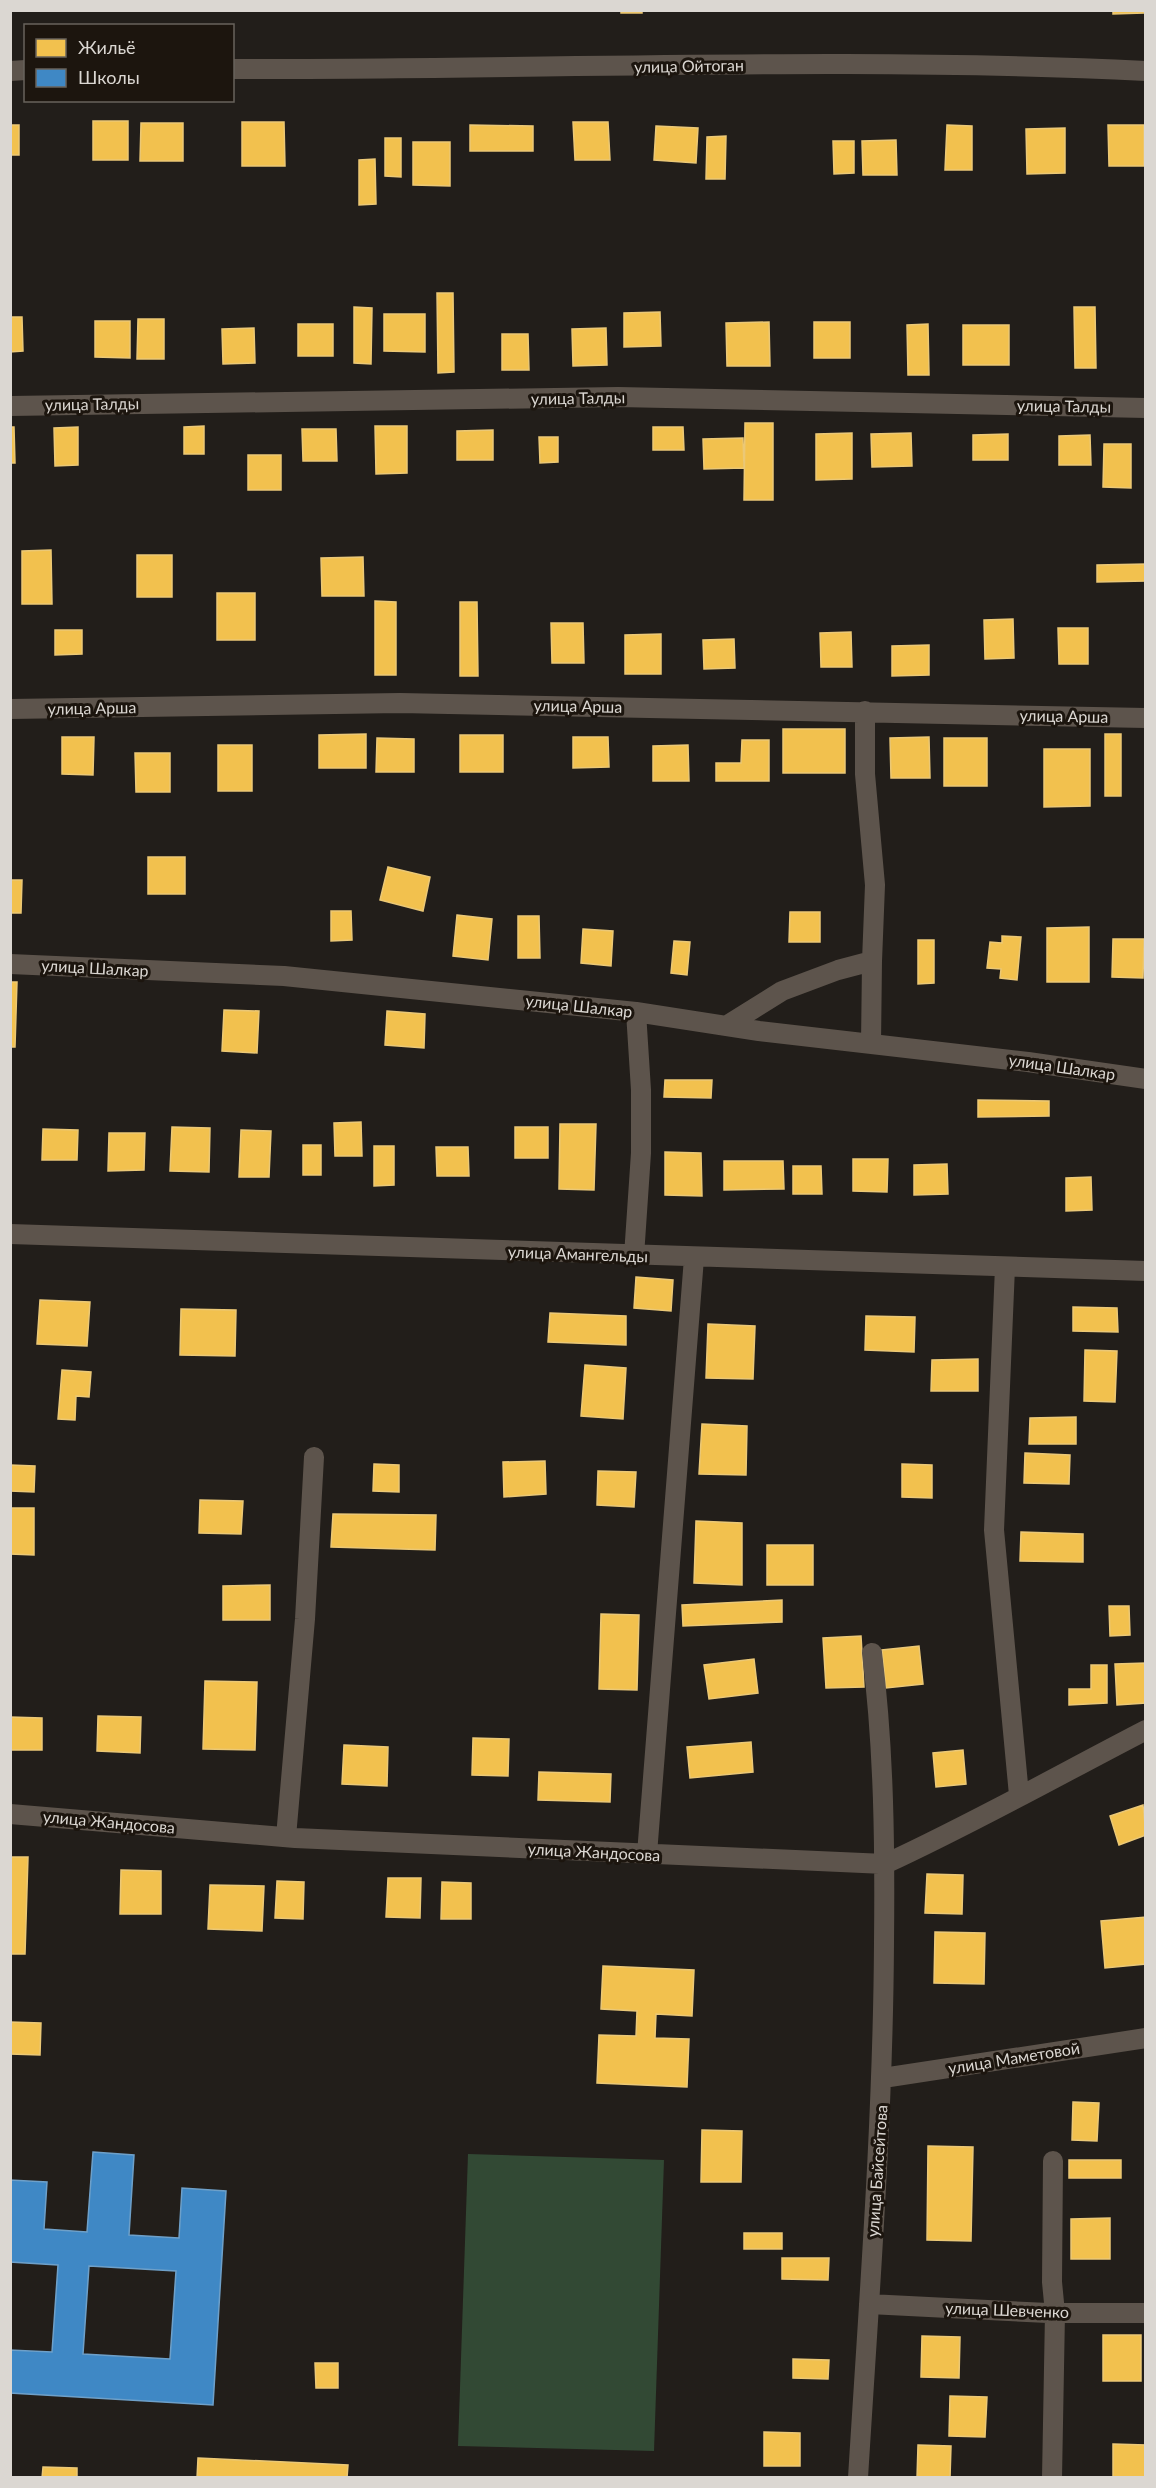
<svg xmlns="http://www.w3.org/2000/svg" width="1156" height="2488" viewBox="0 0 1156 2488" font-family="Lato,sans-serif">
	<rect width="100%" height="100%" fill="#221e1a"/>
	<!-- green -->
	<path fill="#324934" d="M468,2154L664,2160L654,2451L458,2446Z"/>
	<!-- homes -->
	<path fill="#f2c14e" stroke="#ebc876" stroke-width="1.5" d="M621,10H642V13H621Z
		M1113,10H1144V13L1113,14Z
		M93,121H128V160H93Z
		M242,122H284L285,166H242Z
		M573,122H608L610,160H575Z
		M141,123H183V161H140Z
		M10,125H19V155H10Z
		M470,125L533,126V151H470Z
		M947,125L972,126V170H945Z
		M1108,125H1144V166H1109Z
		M656,126L698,128L696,163L654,160Z
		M1065,128V173L1027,174L1026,129Z
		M726,136L725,179H706L707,137Z
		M385,138H401V177L385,176Z
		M896,140L897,175H863L862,141Z
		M833,141H854V173L834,174Z
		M413,142H450V186L413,185Z
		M375,159L376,204L359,205V160Z
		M437,293H453L454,372L438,373Z
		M354,307L372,308L371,364L354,363Z
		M1074,307H1095L1096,368H1075Z
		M660,312L661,346L624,347V313Z
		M384,314H425V352L384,351Z
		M10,317H22L23,351L10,352Z
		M138,319H164V359H137Z
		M95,321H130V358L95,357Z
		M769,322L770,366H727L726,323Z
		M814,322H850V358H814Z
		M298,324H333V356H298Z
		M928,324L929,375H908L907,325Z
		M963,325H1009V365H963Z
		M254,328L255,363L223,364L222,329Z
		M606,328L607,365L573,366L572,329Z
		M502,334H528L529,370H502Z
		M745,423H773V500H744Z
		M204,426V454H184V427Z
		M375,426H407V473L376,474Z
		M10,427H14L15,463H10Z
		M78,427V465L55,466L54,428Z
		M653,427H683L684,450H653Z
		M302,429H336L337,461H303Z
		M493,430V460H457V431Z
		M852,433V479L816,480V434Z
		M911,433L912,466L872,467L871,434Z
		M1008,434V460H973V435Z
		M1090,435L1091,465H1059V436Z
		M539,437H558V462L540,463Z
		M743,438L744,468L704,469L703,439Z
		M1104,444H1131V488L1103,487Z
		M248,455H281V490H248Z
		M51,550L52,604H22V551Z
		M137,555H172V597H137Z
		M363,557L364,596H322L321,558Z
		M1146,564V581L1097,582V565Z
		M217,593H255V640H217Z
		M375,601L396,602V675H375Z
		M460,602H477L478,676H460Z
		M1013,619L1014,658L985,659L984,620Z
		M551,623H583L584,663H552Z
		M1058,628H1088V664H1059Z
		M55,630H82V654L55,655Z
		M851,632L852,667H821L820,633Z
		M661,634V674H625V635Z
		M734,639L735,668L704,669L703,640Z
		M929,645V675L892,676V646Z
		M783,729H845V773H783Z
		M366,734V768H319V735Z
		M1105,734H1121V796H1105Z
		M460,735H503V772H460Z
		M62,737H94L93,775L62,774Z
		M573,737H608L609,767L573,768Z
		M929,737L930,778H891L890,738Z
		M377,738L414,739V772H376Z
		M944,738H987V786H944Z
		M742,740H769V781H716V763H741Z
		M218,745H252V791H218Z
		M688,745L689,781H653V746Z
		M1044,749H1090V806L1044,807Z
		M135,753H170V792H136Z
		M148,857H185V894H148Z
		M388,867L430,877L423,911L380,900Z
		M10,880H22L21,913H10Z
		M331,911H351L352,940L331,941Z
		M790,912H820V942H789Z
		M457,915L492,919L488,960L453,956Z
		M518,916H539L540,958H518Z
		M1089,927V982H1047V928Z
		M583,929L613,931L611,966L581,963Z
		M1002,936L1021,937L1017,980L1000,978L1001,969L987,968L990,942L1002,943Z
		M1113,939H1144L1143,978L1112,977Z
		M918,940H934V983L918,984Z
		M674,941L690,942L687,975L671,973Z
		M10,982H17L15,1047H10Z
		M224,1010L259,1011L257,1053L222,1051Z
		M387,1011L425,1014L424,1048L385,1045Z
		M665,1080H712L711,1098L664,1097Z
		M978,1100L1049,1101V1116L978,1117Z
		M361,1122L362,1156H335L334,1123Z
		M560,1124H596L594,1190L559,1189Z
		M172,1127L210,1128L209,1172L170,1171Z
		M515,1127H548V1158H515Z
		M43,1129L78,1130L77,1160H42Z
		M241,1130L271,1131L269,1177H239Z
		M109,1133H145L144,1170L108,1171Z
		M303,1145H321V1175H303Z
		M374,1146H394V1185L374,1186Z
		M436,1147H468L469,1176H437Z
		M665,1152L701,1153L702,1196L665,1195Z
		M853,1159H888L887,1192L853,1191Z
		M724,1161H783L784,1189L724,1190Z
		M947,1164L948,1194L914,1195V1165Z
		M793,1166H821L822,1194H793Z
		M1091,1177L1092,1210L1066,1211V1178Z
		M636,1277L673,1280L671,1311L634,1308Z
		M40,1300L90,1302L87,1346L37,1344Z
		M1073,1307L1117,1308L1118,1332L1073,1331Z
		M181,1309L236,1310L235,1356L180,1355Z
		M550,1313L626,1316V1345L548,1342Z
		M866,1316L915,1317L914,1352L865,1350Z
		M708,1324L755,1326L753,1379L706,1378Z
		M1085,1350L1117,1351L1115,1402L1084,1401Z
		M978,1359V1391H931L932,1360Z
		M585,1365L626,1368L623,1419L581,1416Z
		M62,1370L91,1372L89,1397L76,1396L75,1420L58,1419Z
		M1076,1417V1444H1029L1030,1418Z
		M702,1424L747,1426L746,1475L699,1474Z
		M1025,1453L1070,1455L1069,1484L1024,1483Z
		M545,1461L546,1494L504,1497L503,1462Z
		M374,1464L399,1465V1492L373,1491Z
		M902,1464L932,1465V1498L902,1497Z
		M10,1465L35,1466L34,1492L10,1491Z
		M598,1471L636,1472L634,1507L597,1505Z
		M200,1500L243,1501L241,1534L199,1533Z
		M10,1508H34V1555L10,1554Z
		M333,1514L436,1515L435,1550L331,1547Z
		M696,1521L742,1523V1585L694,1583Z
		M1021,1532L1083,1534V1562L1020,1561Z
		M767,1545H813V1585H767Z
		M270,1585V1620H223V1586Z
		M782,1600V1622L683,1626L682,1605Z
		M1109,1606H1129L1130,1635L1110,1636Z
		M601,1614L639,1615L637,1690L599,1689Z
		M861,1636L864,1687L826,1688L823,1638Z
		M919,1646L923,1684L886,1688L882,1650Z
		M754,1659L758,1693L709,1699L704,1665Z
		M1146,1663V1703L1117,1705L1115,1664Z
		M1091,1665H1107V1703L1069,1705V1689H1091Z
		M205,1681L257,1682L255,1750L203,1749Z
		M98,1716L141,1717L140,1753L97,1751Z
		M10,1717L42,1718V1750H10Z
		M473,1738L509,1739L508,1776L472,1775Z
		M751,1742L753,1772L690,1778L687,1747Z
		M344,1745L388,1747L387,1786L342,1784Z
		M963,1750L966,1784L936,1787L933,1753Z
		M539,1772L611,1774L610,1802L538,1800Z
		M1143,1805L1146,1835L1119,1845L1110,1816Z
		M10,1857H28L25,1954H10Z
		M121,1870L161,1871V1914H120Z
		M927,1874L963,1875L962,1914L925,1913Z
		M388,1878H421L420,1918L386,1917Z
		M277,1881L304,1882L303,1919L275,1918Z
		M442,1882L471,1883V1919H441Z
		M210,1885L264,1886L262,1931L208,1929Z
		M1146,1917V1964L1105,1968L1101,1921Z
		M935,1932L985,1933L984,1984L934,1983Z
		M603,1966L694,1970L692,2016L656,2014L655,2038L689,2039L687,2087L597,2083L599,2035L636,2036L637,2011L601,2009Z
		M10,2022L41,2023L40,2055L10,2054Z
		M1073,2102L1099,2103L1097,2141L1072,2140Z
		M702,2130L742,2131L741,2182H701Z
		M928,2146L973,2147L971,2241L927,2240Z
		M1069,2160H1121V2178H1069Z
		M1110,2218V2259H1071V2219Z
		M744,2233H782V2249H744Z
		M782,2258H829L828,2280L782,2279Z
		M1103,2335H1141V2381H1103Z
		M922,2336L960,2337L959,2378L921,2377Z
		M793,2359L829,2360L828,2379L793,2378Z
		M315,2363H338V2388H316Z
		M950,2396L987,2397L985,2437L949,2436Z
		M764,2432L800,2433V2466H764Z
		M1113,2444L1146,2445V2478H1113Z
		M918,2445L951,2446L950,2478H917Z
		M198,2458L348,2465L347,2478H197Z
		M43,2467L77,2468V2478H42Z"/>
	<!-- schools -->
	<path fill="#3f88c5" stroke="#6ea0c9" stroke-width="1.5" fill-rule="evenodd" d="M93,2152L134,2155L129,2235L179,2238L182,2188L226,2191L213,2405L10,2393V2350L52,2352L58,2265L10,2262V2180L47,2182L44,2229L87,2232ZM89,2266L176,2271L170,2359L83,2354Z"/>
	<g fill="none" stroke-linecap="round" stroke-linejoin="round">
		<!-- minor -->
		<path stroke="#5d544c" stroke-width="20" d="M232,69C537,70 841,56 1146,71
			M10,71L26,70
			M10,406L618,397L1146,408
			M10,709L400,703L1146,718
			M10,964L284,976L636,1012L759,1031L1028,1062L1146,1079
			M726,1026L782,991L838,970L872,961L875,885L865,774V711
			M871,1044L872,961
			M10,1234L1146,1271
			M634,1256L641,1153V1090L636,1012
			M1005,1267L994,1530L1019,1795
			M10,1814L295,1838L885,1864C974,1823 1059,1775 1146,1730
			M286,1837L305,1619L314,1457
			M647,1854L694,1258
			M883,2078L1146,2038
			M869,2304L1048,2313H1146
			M858,2478C869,2299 883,2121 884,1943C885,1845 884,1749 872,1653
			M1052,2478L1055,2313L1052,2282L1053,2161"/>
	</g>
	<g text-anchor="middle" stroke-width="6" stroke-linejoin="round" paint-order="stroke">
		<!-- street labels -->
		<g font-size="16" fill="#dbd7d2" stroke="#1c150e">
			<text transform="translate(689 66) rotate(-1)" y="6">улица Ойтоган</text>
			<text transform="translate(578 398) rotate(-1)" y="6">улица Талды</text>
			<text transform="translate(92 404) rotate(-1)" y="6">улица Талды</text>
			<text transform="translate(1064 406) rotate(1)" y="6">улица Талды</text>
			<text transform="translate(578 706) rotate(1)" y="6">улица Арша</text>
			<text transform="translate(92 708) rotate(-1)" y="6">улица Арша</text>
			<text transform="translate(1064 716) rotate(1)" y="6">улица Арша</text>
			<text transform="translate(95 968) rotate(3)" y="6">улица Шалкар</text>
			<text transform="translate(579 1006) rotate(6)" y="6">улица Шалкар</text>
			<text transform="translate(1062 1067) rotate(8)" y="6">улица Шалкар</text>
			<text transform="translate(578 1254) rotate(2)" y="6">улица Амангельды</text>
			<text transform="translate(109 1822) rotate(5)" y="6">улица Жандосова</text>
			<text transform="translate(594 1852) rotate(3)" y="6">улица Жандосова</text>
			<text transform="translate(1014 2058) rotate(-9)" y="6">улица Маметовой</text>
			<text transform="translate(877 2171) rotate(-86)" y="6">улица Байсейтова</text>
			<text transform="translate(1007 2310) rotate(2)" y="6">улица Шевченко</text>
		</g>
	</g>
	<!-- border -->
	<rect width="1156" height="2488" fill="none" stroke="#dbd7d2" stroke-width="24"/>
	<!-- legend -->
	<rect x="24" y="24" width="210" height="78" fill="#1c150e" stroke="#68635c" stroke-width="1.5"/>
	<rect x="36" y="39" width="30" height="18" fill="#f2c14e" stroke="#68635c" stroke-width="1.5"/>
	<text x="78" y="54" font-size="18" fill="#dbd7d2">Жильё</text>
	<rect x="36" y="69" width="30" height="18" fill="#3f88c5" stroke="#68635c" stroke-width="1.5"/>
	<text x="78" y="84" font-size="18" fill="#dbd7d2">Школы</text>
</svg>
